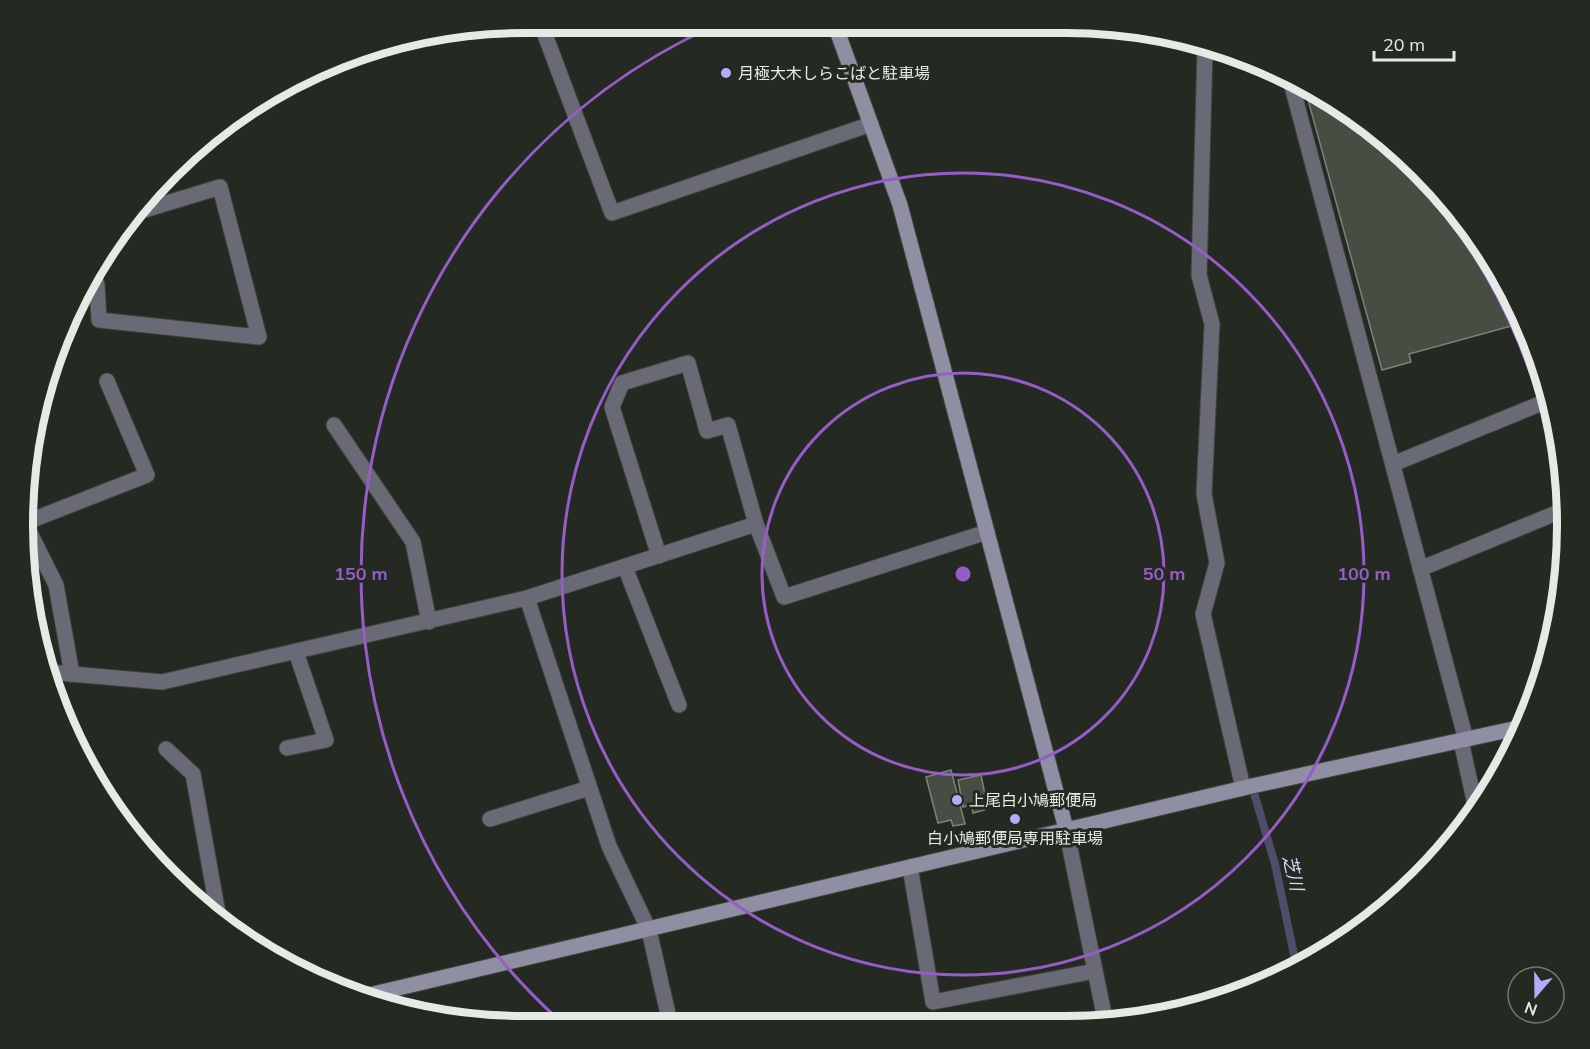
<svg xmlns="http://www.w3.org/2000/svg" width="1590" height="1049" viewBox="0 0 1590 1049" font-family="Mulish,'Noto Sans JP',sans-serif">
	<rect width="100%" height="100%" fill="#242a22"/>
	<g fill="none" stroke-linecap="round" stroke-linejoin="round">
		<!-- stream -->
		<path stroke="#4f4d69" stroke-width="8" d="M1252,786L1275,864L1297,969"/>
	</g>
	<!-- building -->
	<path fill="#464d43" stroke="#7c8379" stroke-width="1.5" d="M1304,85L1397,147L1464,219L1516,303L1520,314L1513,316L1515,325L1409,354L1411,362L1382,370Z
		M951,770L965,824L953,826L951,820L938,823L926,777Z
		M981,775L988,809L973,813L971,805L963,807L958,780Z"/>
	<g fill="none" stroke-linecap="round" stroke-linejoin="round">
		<defs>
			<path id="lane" d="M27,522L147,475L107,381
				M27,527L56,585L72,674
				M625,567L679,705
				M287,748L326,740L296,652
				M166,749L193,774L219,919
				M490,819L589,788"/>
			<path id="street" d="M540,25L544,32L573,23
				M544,32L612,213L871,124
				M1205,49L1199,275L1212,324L1204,494L1217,563L1203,614L1243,788
				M1289,75L1466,740
				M89,284H97L99,320L259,337L220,187L131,214
				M334,425L413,542L429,622
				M1393,464L1542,403
				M659,556L612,407L622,383L688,363L707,431L728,425L756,524L784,597L987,532
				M1420,569L1566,509
				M527,598L609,846L649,930L670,1023
				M48,675L60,673L162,682L527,598L756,524
				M1461,741L1476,809
				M1066,829L1106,1024
				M910,867L933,1002L1095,971"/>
			<path id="secondary" d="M835,25L900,205L1066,829
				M369,995L1252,786L1522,727"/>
		</defs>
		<!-- lane casing -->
		<use href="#lane" stroke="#3f453d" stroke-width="17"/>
		<!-- street casing -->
		<use href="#street" stroke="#3f453d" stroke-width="17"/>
		<!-- secondary casing -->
		<use href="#secondary" stroke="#3f453d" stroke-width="17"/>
		<!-- lane -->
		<use href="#lane" stroke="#6a6a77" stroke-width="15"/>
		<!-- street -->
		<use href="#street" stroke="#6a6a77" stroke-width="15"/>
		<!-- secondary -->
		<use href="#secondary" stroke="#8f8ea3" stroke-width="15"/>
	</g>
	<!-- distance rings -->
	<g fill="none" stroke="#965cc8" stroke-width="3">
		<circle cx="963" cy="574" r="201"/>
		<circle cx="963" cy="574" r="401"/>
		<path d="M560 1021A602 602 0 0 1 718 24M1370 130A602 602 0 0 1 1564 548"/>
	</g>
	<!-- markers -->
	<g fill="#b3adf9" stroke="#242a22" stroke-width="2">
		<circle cx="726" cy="73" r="6"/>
		<circle cx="957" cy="800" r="6"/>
		<circle cx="1015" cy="819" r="6"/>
	</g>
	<g text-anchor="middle" stroke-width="6" stroke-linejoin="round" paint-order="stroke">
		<!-- poi labels -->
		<g font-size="16" fill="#e6eae4" stroke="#242a22" text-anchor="start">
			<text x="738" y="79">月極大木しらこばと駐車場</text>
			<text x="969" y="806">上尾白小鳩郵便局</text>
			<text x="1015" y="844" text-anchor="middle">白小鳩郵便局専用駐車場</text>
		</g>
		<!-- water labels -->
		<g font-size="18" font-style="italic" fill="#d7d6f6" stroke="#242a22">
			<text transform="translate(1293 873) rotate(77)" y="6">芝川</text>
		</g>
	</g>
	<!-- crop -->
	<path d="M0 0H1590V1049H0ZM524 33H1066A491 491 0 0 1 1557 524V525A491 491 0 0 1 1066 1016H524A491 491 0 0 1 33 525V524A491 491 0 0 1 524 33Z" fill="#242a22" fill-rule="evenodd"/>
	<path fill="none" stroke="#e6eae4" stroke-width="8" d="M524 33H1066A491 491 0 0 1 1557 524V525A491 491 0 0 1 1066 1016H524A491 491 0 0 1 33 525V524A491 491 0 0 1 524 33Z"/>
	<circle cx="963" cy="574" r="9" fill="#965cc8" stroke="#242a22" stroke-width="3"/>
	<g font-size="18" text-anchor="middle" font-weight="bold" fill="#965cc8" stroke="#242a22" stroke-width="6" stroke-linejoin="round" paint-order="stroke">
		<text x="1164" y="580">50 m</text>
		<text x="1364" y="580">100 m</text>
		<text x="361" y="580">150 m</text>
	</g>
	<!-- north arrow -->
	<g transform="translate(1536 995) rotate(200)"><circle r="28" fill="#242a22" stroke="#727770" stroke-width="1.5"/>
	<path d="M0-4.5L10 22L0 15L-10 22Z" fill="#b3adf9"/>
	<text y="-9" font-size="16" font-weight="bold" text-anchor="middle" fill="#e6eae4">N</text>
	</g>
	<!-- scale -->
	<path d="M1374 51v9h80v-9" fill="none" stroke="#e6eae4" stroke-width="3"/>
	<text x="1383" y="51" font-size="18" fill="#e6eae4" stroke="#242a22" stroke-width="4.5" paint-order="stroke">20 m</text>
</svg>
